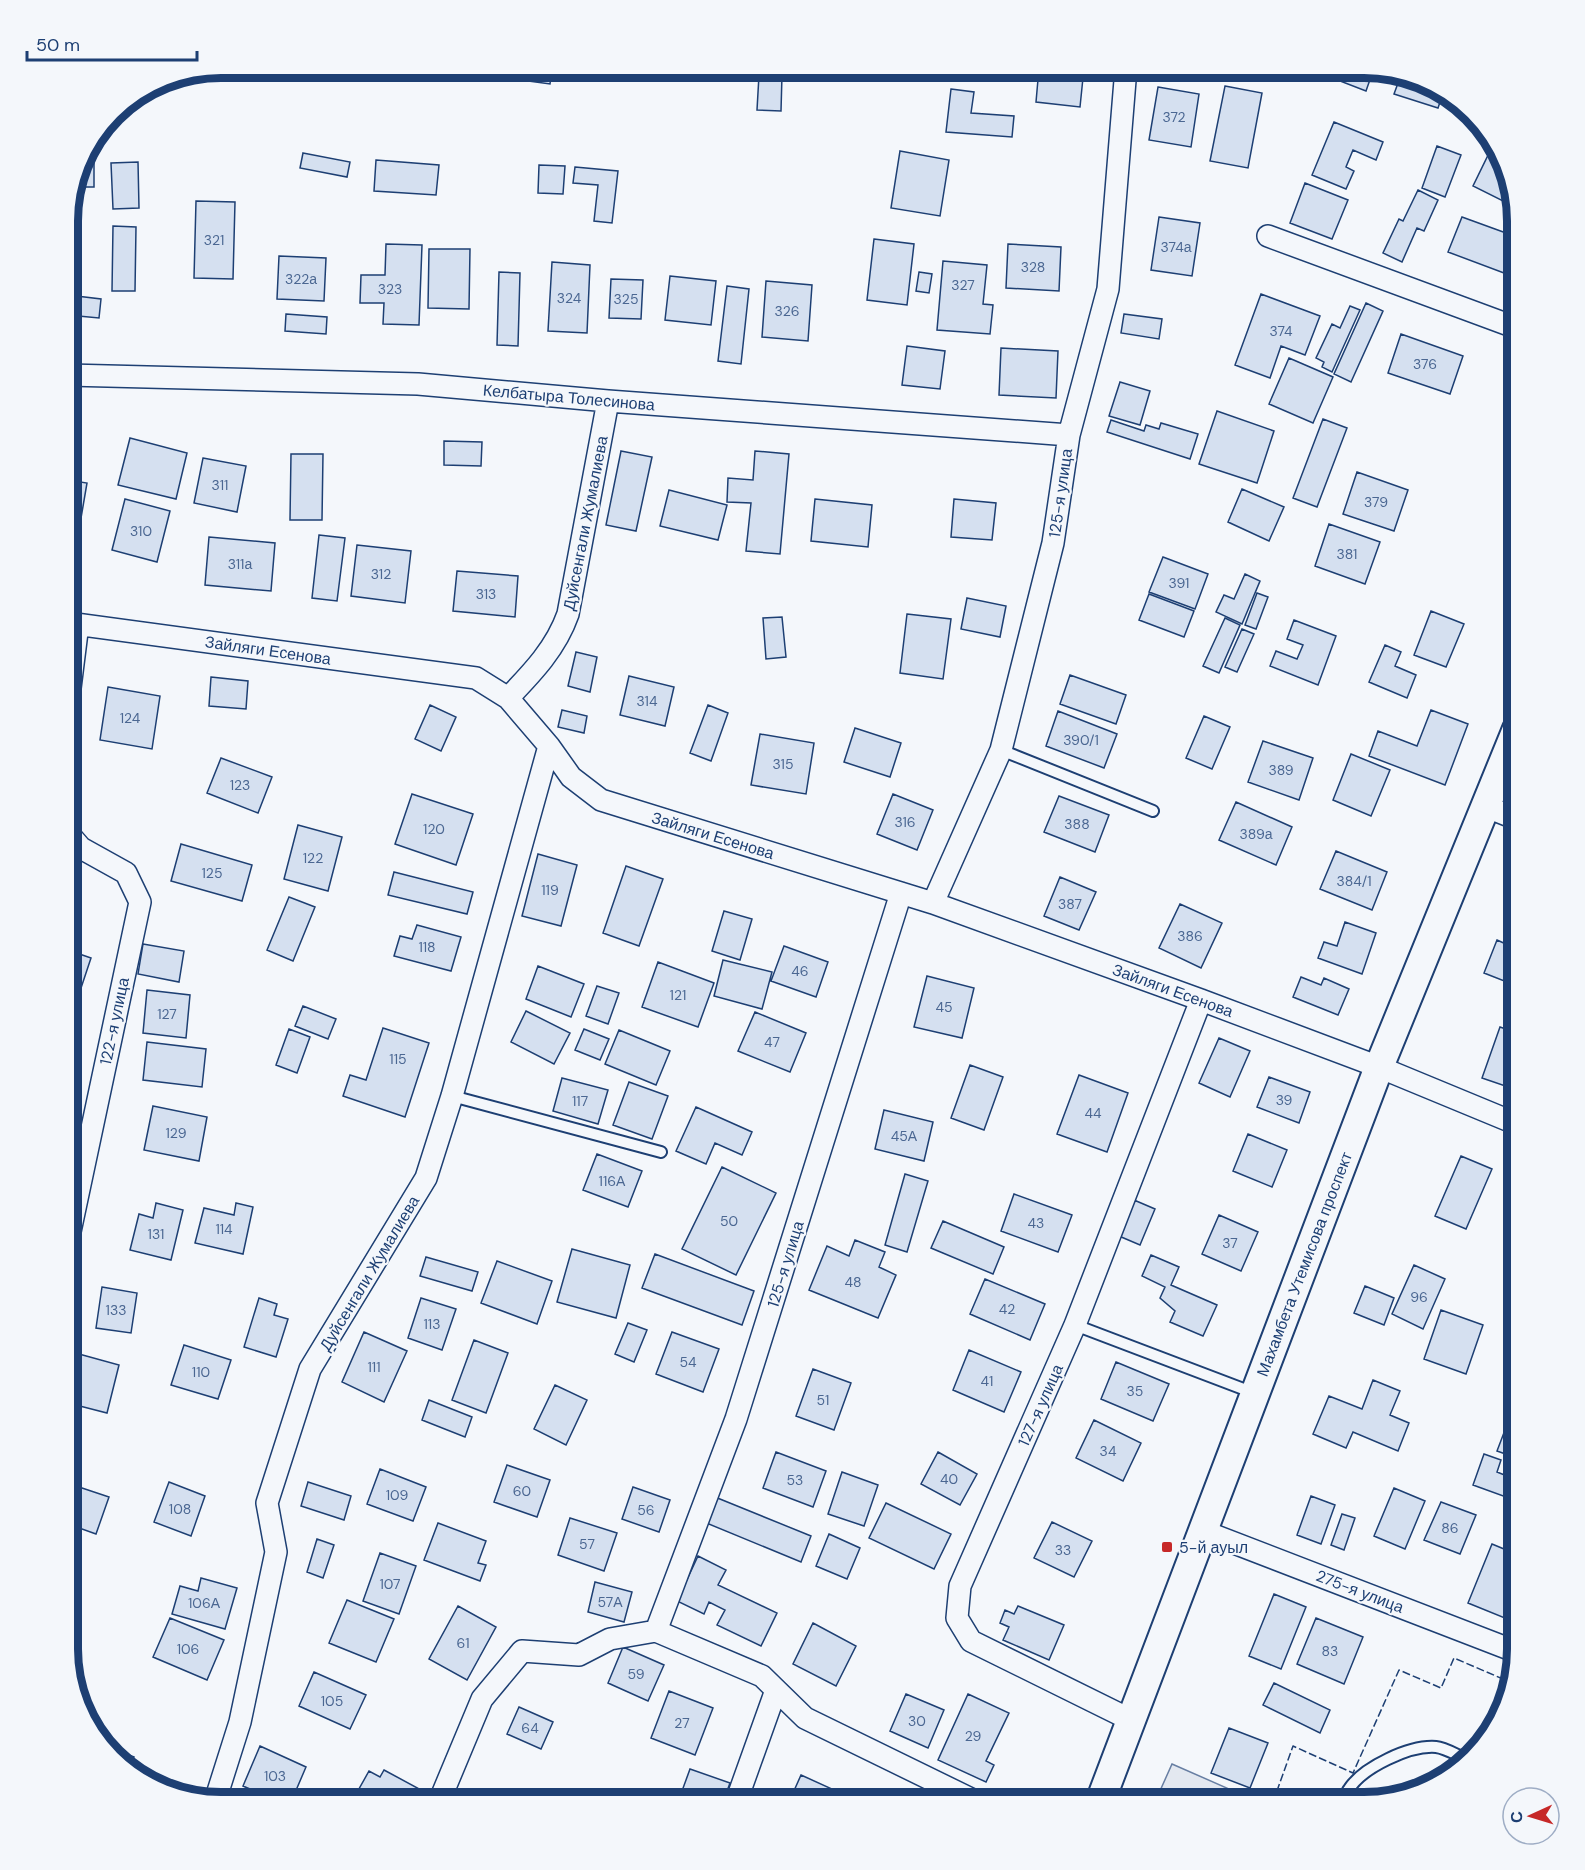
<svg xmlns="http://www.w3.org/2000/svg" width="1585" height="1870" viewBox="0 0 1585 1870" font-family="'DM Sans',sans-serif">
	<rect width="100%" height="100%" fill="#f4f7fb"/>
	<!-- parking -->
	<path fill="#e3e8f0" stroke="#687fa3" stroke-width="1.5" d="M1172,1764L1245,1796L1242,1802H1155Z"/>
	<!-- building -->
	<path fill="#d5e0f0" stroke="#1d3f73" stroke-width="1.5" d="M531,68H552L550,84L529,81Z
		M1039,68H1084L1080,107L1036,102Z
		M1163,68H1213L1212,76L1163,70Z
		M1309,68H1374L1366,91L1309,69Z
		M759,75H782L781,111L757,110Z
		M1401,75L1432,83L1443,93L1438,108L1394,94Z
		M1225,86L1262,93L1248,168L1210,161Z
		M1158,87L1199,94L1191,147L1149,140Z
		M951,89L974,92L971,113L1014,116L1012,137L946,132Z
		M1334,122L1383,142L1376,160L1353,150L1346,167L1354,171L1346,189L1312,175Z
		M1494,143L1509,171L1515,207L1473,186Z
		M1437,146L1461,155L1445,197L1422,188Z
		M900,151L949,160L940,216L891,208Z
		M303,153L350,162L347,177L300,168Z
		M81,160H94V187H74Z
		M376,160L439,165L436,195L374,191Z
		M138,162L139,208L113,209L111,163Z
		M539,165L565,166L563,194L538,193Z
		M575,167L618,171L612,223L594,221L598,185L573,183Z
		M1305,183L1348,200L1332,239L1290,223Z
		M1418,190L1438,200L1424,231L1417,228L1402,262L1383,253L1399,219L1403,221Z
		M196,201L235,202L233,279L194,278Z
		M1159,217L1200,223L1192,276L1151,270Z
		M1462,217L1517,237L1504,273L1448,252Z
		M113,226L136,227L135,291H112Z
		M874,239L914,244L907,305L867,300Z
		M386,244L422,245L419,325L383,324L384,303H360L361,275H385Z
		M1008,244L1061,247L1059,291L1006,288Z
		M429,249H470L469,309L428,308Z
		M279,256L326,258L324,301L277,299Z
		M943,261L987,265L983,304L993,305L990,334L937,330Z
		M552,262L590,265L587,333L548,331Z
		M499,272L520,273L518,346L497,345Z
		M919,272L932,274L929,293L916,291Z
		M670,276L716,281L711,325L665,320Z
		M611,279L643,280L641,319L609,318Z
		M766,281L812,285L808,341L762,337Z
		M727,286L749,289L741,364L718,361Z
		M1261,294L1320,316L1305,355L1281,346L1270,378L1235,365Z
		M68,295L101,299L99,318L68,315Z
		M1366,303L1383,311L1351,382L1334,374Z
		M1350,306L1360,310L1332,372L1322,367L1324,362L1316,358L1332,324L1340,328Z
		M286,314L327,317L326,334L285,331Z
		M1124,314L1162,319L1159,339L1121,333Z
		M1401,334L1463,356L1450,394L1388,373Z
		M907,346L945,351L940,389L902,385Z
		M1001,348L1058,351L1056,398L999,395Z
		M1289,358L1333,377L1313,423L1269,404Z
		M1120,382L1150,391L1140,425L1109,416Z
		M1217,411L1274,431L1257,483L1199,464Z
		M1323,419L1347,428L1317,507L1293,498Z
		M1111,420L1144,431L1146,425L1159,429L1161,423L1198,434L1190,459L1107,432Z
		M130,438L187,453L176,499L118,485Z
		M444,441L482,442L481,466L444,465Z
		M621,451L652,457L636,531L606,525Z
		M755,451L789,454L780,554L746,551L751,503L727,502L728,478L753,480Z
		M291,454H323L322,520H290Z
		M203,458L246,466L237,512L194,503Z
		M1357,472L1408,490L1394,531L1343,514Z
		M68,480L87,483L80,524L68,522Z
		M1242,489L1284,507L1269,541L1228,522Z
		M669,490L727,505L718,540L660,526Z
		M125,499L170,511L157,562L112,550Z
		M815,499L872,505L868,547L811,541Z
		M954,499L996,503L992,540L951,537Z
		M1329,524L1380,542L1365,584L1315,566Z
		M319,535L345,538L337,601L312,598Z
		M209,537L275,543L271,591L205,585Z
		M357,545L411,551L405,603L351,596Z
		M1163,557L1208,574L1195,609L1149,592Z
		M457,571L518,576L515,617L453,611Z
		M1245,574L1260,581L1242,624L1216,612L1224,595L1234,599Z
		M1257,593L1268,597L1256,629L1245,625Z
		M1149,594L1194,611L1184,637L1139,620Z
		M967,598L1006,606L1000,637L961,629Z
		M1431,611L1464,624L1446,667L1414,655Z
		M907,614L951,619L943,679L900,673Z
		M782,617L786,657L766,659L763,618Z
		M1225,618L1240,625L1219,673L1203,666Z
		M1294,620L1336,636L1318,685L1270,666L1276,651L1297,659L1303,645L1287,639Z
		M1242,629L1254,634L1237,672L1225,667Z
		M1385,645L1401,652L1395,666L1416,675L1407,698L1369,682Z
		M576,652L597,657L590,692L568,686Z
		M1070,675L1126,695L1116,724L1060,704Z
		M629,676L674,687L665,726L620,715Z
		M211,677L248,681L246,709L209,706Z
		M108,687L160,696L152,749L100,740Z
		M430,705L456,717L441,751L415,739Z
		M708,705L728,713L711,761L690,753Z
		M562,710L587,716L584,733L558,727Z
		M1431,710L1468,724L1445,785L1369,756L1378,731L1417,746Z
		M1058,711L1117,734L1104,768L1046,746Z
		M1204,716L1230,727L1212,769L1186,758Z
		M855,728L901,743L890,777L844,762Z
		M760,734L814,743L806,794L751,785Z
		M1263,741L1313,758L1299,800L1248,782Z
		M1351,754L1390,770L1371,816L1333,800Z
		M221,758L272,777L258,813L207,793Z
		M412,794L473,814L456,865L395,844Z
		M893,794L933,810L917,850L877,834Z
		M1059,796L1109,815L1095,852L1044,832Z
		M1236,802L1292,827L1276,865L1219,840Z
		M298,825L342,837L328,891L284,879Z
		M181,844L252,865L242,901L171,881Z
		M1336,851L1387,872L1372,910L1320,889Z
		M538,854L577,865L561,926L522,916Z
		M626,866L663,879L639,946L603,933Z
		M394,872L473,892L467,914L388,895Z
		M1060,877L1096,892L1079,930L1044,916Z
		M289,897L315,907L293,961L267,950Z
		M1180,904L1222,923L1201,968L1159,948Z
		M724,911L752,919L740,960L712,951Z
		M1345,922L1376,933L1362,974L1318,958L1324,942L1337,946Z
		M417,925L461,937L451,971L394,956L400,936L412,939Z
		M1497,940L1517,949V986L1484,973Z
		M143,944L184,951L179,982L138,974Z
		M784,946L828,962L816,997L771,981Z
		M68,950L91,958L76,1003L68,1001Z
		M723,960L772,972L762,1009L714,996Z
		M658,962L714,983L698,1027L642,1007Z
		M538,966L584,984L571,1017L526,999Z
		M927,976L974,988L962,1038L914,1027Z
		M1301,977L1321,985L1324,978L1349,989L1338,1015L1293,997Z
		M597,986L619,993L608,1024L586,1016Z
		M147,990L190,995L186,1038L143,1033Z
		M303,1006L336,1019L328,1039L295,1026Z
		M526,1011L570,1033L554,1064L511,1042Z
		M755,1012L806,1033L790,1072L738,1051Z
		M68,1022L77,1025L68,1061Z
		M1500,1027L1517,1033V1090L1482,1078Z
		M383,1028L429,1043L405,1117L343,1096L350,1075L366,1080Z
		M289,1029L310,1037L297,1073L276,1065Z
		M584,1029L609,1039L600,1060L575,1050Z
		M619,1030L670,1051L656,1085L605,1064Z
		M1219,1038L1250,1051L1230,1097L1199,1083Z
		M147,1042L206,1049L202,1087L143,1080Z
		M970,1065L1003,1077L984,1130L951,1118Z
		M1079,1075L1128,1093L1107,1152L1057,1134Z
		M1269,1077L1310,1092L1299,1123L1257,1107Z
		M562,1078L608,1090L598,1124L553,1111Z
		M629,1082L668,1096L652,1139L613,1125Z
		M153,1106L207,1117L199,1161L144,1150Z
		M696,1107L752,1132L742,1155L715,1143L706,1164L676,1151Z
		M884,1110L933,1122L924,1161L875,1149Z
		M1248,1134L1287,1150L1272,1187L1233,1171Z
		M597,1154L642,1171L628,1207L583,1190Z
		M1461,1156L1492,1169L1466,1229L1435,1216Z
		M722,1167L776,1193L736,1275L682,1249Z
		M905,1174L928,1181L907,1252L885,1245Z
		M1014,1194L1072,1215L1058,1252L1001,1231Z
		M1134,1200L1155,1209L1140,1245L1119,1236Z
		M156,1203L183,1210L171,1260L130,1250L139,1214L153,1218Z
		M236,1203L253,1207L243,1254L195,1243L204,1208L234,1215Z
		M1219,1215L1258,1232L1241,1271L1202,1254Z
		M943,1221L1004,1247L993,1274L931,1248Z
		M855,1240L885,1252L879,1267L896,1275L878,1318L809,1290L827,1246L849,1256Z
		M572,1249L630,1265L616,1318L557,1302Z
		M655,1254L754,1291L742,1325L642,1288Z
		M1151,1255L1179,1267L1171,1285L1217,1305L1203,1336L1170,1322L1175,1311L1160,1298L1165,1287L1142,1276Z
		M426,1257L478,1272L472,1291L420,1276Z
		M497,1261L552,1281L537,1324L481,1303Z
		M1414,1265L1445,1279L1423,1329L1392,1314Z
		M985,1279L1045,1304L1030,1340L970,1314Z
		M1365,1286L1394,1298L1384,1325L1354,1313Z
		M102,1287L137,1293L131,1333L96,1328Z
		M259,1298L277,1304L274,1315L288,1319L276,1357L244,1347Z
		M421,1298L456,1309L442,1350L408,1338Z
		M1441,1310L1483,1325L1466,1374L1424,1359Z
		M628,1323L647,1330L634,1362L615,1354Z
		M364,1332L407,1351L384,1402L342,1382Z
		M672,1332L719,1349L703,1392L656,1374Z
		M474,1340L508,1353L486,1413L452,1400Z
		M184,1345L231,1360L218,1399L171,1385Z
		M969,1350L1021,1372L1004,1412L953,1390Z
		M79,1354L119,1365L107,1413L68,1403Z
		M1116,1362L1169,1384L1153,1421L1101,1399Z
		M813,1369L851,1383L834,1430L796,1416Z
		M1373,1380L1400,1391L1390,1415L1409,1423L1398,1451L1353,1432L1346,1448L1313,1434L1329,1396L1362,1409Z
		M555,1385L587,1400L566,1445L534,1429Z
		M429,1400L472,1417L465,1437L422,1420Z
		M1094,1420L1141,1443L1123,1481L1076,1458Z
		M1505,1430L1517,1435V1501L1473,1485L1484,1454L1501,1460L1497,1472L1507,1476L1514,1457L1497,1451Z
		M776,1452L826,1471L813,1507L763,1488Z
		M938,1452L977,1474L960,1505L921,1484Z
		M507,1465L550,1480L537,1517L494,1502Z
		M380,1469L426,1487L413,1521L367,1504Z
		M842,1472L878,1485L864,1526L828,1514Z
		M169,1482L205,1496L191,1536L154,1522Z
		M308,1482L351,1496L344,1520L301,1506Z
		M70,1484L109,1497L96,1534L68,1524V1490Z
		M633,1487L670,1500L659,1532L622,1519Z
		M1394,1488L1425,1501L1405,1549L1374,1536Z
		M1311,1496L1335,1505L1321,1544L1297,1535Z
		M715,1497L811,1536L801,1562L704,1522Z
		M1441,1502L1476,1515L1460,1554L1424,1540Z
		M886,1503L951,1534L934,1569L869,1538Z
		M1342,1514L1355,1518L1344,1550L1331,1545Z
		M570,1518L617,1533L604,1571L558,1555Z
		M1052,1522L1092,1541L1074,1577L1034,1558Z
		M438,1523L486,1541L478,1563L486,1565L480,1581L424,1560Z
		M829,1534L860,1548L847,1579L816,1566Z
		M68,1539L80,1542L70,1581L68,1580Z
		M317,1539L334,1545L323,1578L307,1572Z
		M1492,1544L1516,1554L1505,1581L1517,1585V1623L1468,1603Z
		M380,1553L416,1566L399,1614L363,1601Z
		M698,1556L726,1570L718,1585L777,1613L761,1646L717,1625L725,1610L709,1602L704,1614L677,1601Z
		M201,1578L237,1588L225,1629L172,1614L180,1586L198,1591Z
		M595,1582L632,1592L624,1622L588,1612Z
		M68,1590L78,1594L68,1622Z
		M1274,1594L1306,1607L1281,1669L1249,1656Z
		M347,1600L394,1619L376,1662L329,1643Z
		M458,1606L496,1627L467,1680L429,1659Z
		M1018,1606L1064,1625L1049,1660L1003,1640L1009,1627L1000,1623L1005,1610L1014,1614Z
		M170,1618L224,1640L207,1680L153,1657Z
		M1316,1618L1363,1637L1344,1684L1297,1664Z
		M813,1623L856,1646L836,1686L793,1664Z
		M623,1647L664,1665L648,1701L608,1683Z
		M314,1672L366,1695L350,1729L299,1706Z
		M1274,1683L1330,1710L1320,1733L1263,1705Z
		M669,1691L713,1708L695,1755L651,1738Z
		M906,1694L944,1710L928,1748L890,1731Z
		M968,1694L1009,1713L986,1761L994,1765L986,1782L938,1760Z
		M519,1707L553,1722L541,1749L507,1734Z
		M1229,1728L1268,1743L1250,1788L1211,1773Z
		M260,1746L306,1767L291,1802H280L243,1786Z
		M121,1752L134,1757L131,1766L173,1782L170,1791L153,1787L119,1759Z
		M690,1769L730,1783L723,1802H678Z
		M384,1770L423,1791L417,1802H366L355,1796L369,1771L380,1777Z
		M801,1775L843,1794L839,1802H789Z
		M518,1790L546,1802H513Z"/>
	<g fill="none" stroke-linecap="round" stroke-linejoin="round">
		<defs>
			<path id="lane" d="M1001,750L1153,811
				M452,1096L661,1152
				M1075,1325L1254,1393
				M1203,1802L1206,1796
				M1344,1802C1345,1799 1346,1792 1349,1789C1363,1767 1410,1745 1436,1747C1446,1748 1458,1756 1467,1759"/>
			<path id="street" d="M1268,236L1517,328
				M68,375L418,384L608,401L1069,435
				M68,623L476,678L508,698L549,746L571,777L601,800L933,903L1201,1000L1379,1067L1517,1124
				M508,698C533,672 556,648 568,614L608,401
				M68,704L78,624
				M1487,807L1517,819
				M933,903L1001,750L1053,543L1069,435L1108,289L1126,68
				M68,1241L140,902L126,873L81,848L68,833
				M1203,1531L1517,1652
				M656,1631L736,1419L901,893
				M656,1631L762,1676L805,1718L977,1802
				M1131,1720L971,1641L957,1618L960,1586L1075,1325L1201,1000
				M215,1801L240,1722L276,1552L267,1503L310,1369L426,1178L452,1096L549,746
				M439,1802L482,1699L522,1651L579,1655L610,1639L656,1631
				M736,1802L776,1690"/>
			<path id="secondary" d="M1100,1802L1379,1067L1517,729"/>
		</defs>
		<!-- lane casing -->
		<use href="#lane" stroke="#1d3f73" stroke-width="14"/>
		<!-- street casing -->
		<use href="#street" stroke="#1d3f73" stroke-width="24"/>
		<!-- secondary casing -->
		<use href="#secondary" stroke="#1d3f73" stroke-width="32"/>
		<!-- lane -->
		<use href="#lane" stroke="#f4f7fb" stroke-width="10"/>
		<!-- street -->
		<use href="#street" stroke="#f4f7fb" stroke-width="21"/>
		<!-- secondary -->
		<use href="#secondary" stroke="#f4f7fb" stroke-width="28"/>
		<!-- fence -->
		<path stroke="#1d3f73" stroke-width="1.5" stroke-dasharray="8 3" stroke-linecap="butt" d="M1242,1802L1245,1796L1265,1802
			M1273,1802L1293,1746L1353,1773L1399,1670L1441,1688L1454,1658L1510,1682"/>
	</g>
	<!-- markers -->
	<rect fill="#c62828" stroke="#f4f7fb" stroke-width="2" x="1161" y="1541" width="12" height="12" rx="3"/>
	<g text-anchor="middle" stroke-width="4.5" stroke-linejoin="round" paint-order="stroke">
		<!-- number labels -->
		<g font-size="14" fill="#4b6792">
			<text x="1174" y="122">372</text>
			<text x="214" y="245">321</text>
			<text x="1176" y="252">374а</text>
			<text x="1033" y="272">328</text>
			<text x="301" y="284">322а</text>
			<text x="963" y="290">327</text>
			<text x="390" y="294">323</text>
			<text x="569" y="303">324</text>
			<text x="626" y="304">325</text>
			<text x="787" y="316">326</text>
			<text x="1281" y="336">374</text>
			<text x="1425" y="369">376</text>
			<text x="220" y="490">311</text>
			<text x="1376" y="507">379</text>
			<text x="141" y="536">310</text>
			<text x="1347" y="559">381</text>
			<text x="240" y="569">311а</text>
			<text x="381" y="579">312</text>
			<text x="1179" y="588">391</text>
			<text x="486" y="599">313</text>
			<text x="647" y="706">314</text>
			<text x="130" y="723">124</text>
			<text x="1081" y="745">390/1</text>
			<text x="783" y="769">315</text>
			<text x="1281" y="775">389</text>
			<text x="240" y="790">123</text>
			<text x="905" y="827">316</text>
			<text x="1077" y="829">388</text>
			<text x="434" y="834">120</text>
			<text x="1256" y="839">389а</text>
			<text x="313" y="863">122</text>
			<text x="212" y="878">125</text>
			<text x="1354" y="886">384/1</text>
			<text x="550" y="895">119</text>
			<text x="1070" y="909">387</text>
			<text x="1190" y="941">386</text>
			<text x="427" y="952">118</text>
			<text x="800" y="976">46</text>
			<text x="678" y="1000">121</text>
			<text x="944" y="1012">45</text>
			<text x="167" y="1019">127</text>
			<text x="772" y="1047">47</text>
			<text x="398" y="1064">115</text>
			<text x="1284" y="1105">39</text>
			<text x="580" y="1106">117</text>
			<text x="1093" y="1118">44</text>
			<text x="176" y="1138">129</text>
			<text x="904" y="1141">45А</text>
			<text x="612" y="1186">116А</text>
			<text x="729" y="1226">50</text>
			<text x="1036" y="1228">43</text>
			<text x="224" y="1234">114</text>
			<text x="156" y="1239">131</text>
			<text x="1230" y="1248">37</text>
			<text x="853" y="1287">48</text>
			<text x="1419" y="1302">96</text>
			<text x="1007" y="1314">42</text>
			<text x="116" y="1315">133</text>
			<text x="432" y="1329">113</text>
			<text x="688" y="1367">54</text>
			<text x="374" y="1372">111</text>
			<text x="201" y="1377">110</text>
			<text x="987" y="1386">41</text>
			<text x="1135" y="1396">35</text>
			<text x="823" y="1405">51</text>
			<text x="1108" y="1456">34</text>
			<text x="949" y="1484">40</text>
			<text x="795" y="1485">53</text>
			<text x="522" y="1496">60</text>
			<text x="397" y="1500">109</text>
			<text x="180" y="1514">108</text>
			<text x="646" y="1515">56</text>
			<text x="1450" y="1533">86</text>
			<text x="587" y="1549">57</text>
			<text x="1063" y="1555">33</text>
			<text x="390" y="1589">107</text>
			<text x="610" y="1607">57А</text>
			<text x="204" y="1608">106А</text>
			<text x="463" y="1648">61</text>
			<text x="188" y="1654">106</text>
			<text x="1330" y="1656">83</text>
			<text x="636" y="1679">59</text>
			<text x="332" y="1706">105</text>
			<text x="917" y="1726">30</text>
			<text x="682" y="1728">27</text>
			<text x="530" y="1733">64</text>
			<text x="973" y="1741">29</text>
			<text x="275" y="1781">103</text>
		</g>
		<!-- street labels -->
		<g font-size="16" fill="#1d3f73" stroke="#f4f7fb">
			<text transform="translate(569 397) rotate(5)" y="6">Келбатыра Толесинова</text>
			<text transform="translate(1060 493) rotate(-82)" y="6">125-я улица</text>
			<text transform="translate(585 523) rotate(-79)" y="6">Дуйсенгали Жумалиева</text>
			<text transform="translate(268 650) rotate(8)" y="6">Зайляги Есенова</text>
			<text transform="translate(713 835) rotate(17)" y="6">Зайляги Есенова</text>
			<text transform="translate(1173 990) rotate(20)" y="6">Зайляги Есенова</text>
			<text transform="translate(114 1021) rotate(-78)" y="6">122-я улица</text>
			<text transform="translate(785 1264) rotate(-73)" y="6">125-я улица</text>
			<text transform="translate(1304 1264) rotate(-69)" y="6">Махамбета Утемисова проспект</text>
			<text transform="translate(369 1273) rotate(-59)" y="6">Дуйсенгали Жумалиева</text>
			<text transform="translate(1040 1405) rotate(-66)" y="6">127-я улица</text>
			<text transform="translate(1360 1591) rotate(21)" y="6">275-я улица</text>
		</g>
		<!-- poi labels -->
		<g font-size="16" fill="#1d3f73" stroke="#f4f7fb" text-anchor="start">
			<text x="1179" y="1553">5-й ауыл</text>
		</g>
	</g>
	<!-- crop -->
	<path d="M0 0H1585V1870H0ZM221 78H1364A143 143 0 0 1 1507 221V1649A143 143 0 0 1 1364 1792H221A143 143 0 0 1 78 1649V221A143 143 0 0 1 221 78Z" fill="#f4f7fb" fill-rule="evenodd"/>
	<path fill="none" stroke="#1d3f73" stroke-width="8" d="M221 78H1364A143 143 0 0 1 1507 221V1649A143 143 0 0 1 1364 1792H221A143 143 0 0 1 78 1649V221A143 143 0 0 1 221 78Z"/>
	<!-- north arrow -->
	<g transform="translate(1531 1816) rotate(266)"><circle r="28" fill="#f4f7fb" stroke="#9eadc5" stroke-width="1.5"/>
	<path d="M0-4.5L10 22L0 15L-10 22Z" fill="#c62828"/>
	<text y="-9" font-size="16" font-weight="bold" text-anchor="middle" fill="#1d3f73">С</text>
	</g>
	<!-- scale -->
	<path d="M27 51v9h170v-9" fill="none" stroke="#1d3f73" stroke-width="3"/>
	<text x="36" y="51" font-size="18" fill="#1d3f73" stroke="#f4f7fb" stroke-width="4.5" paint-order="stroke">50 m</text>
</svg>
